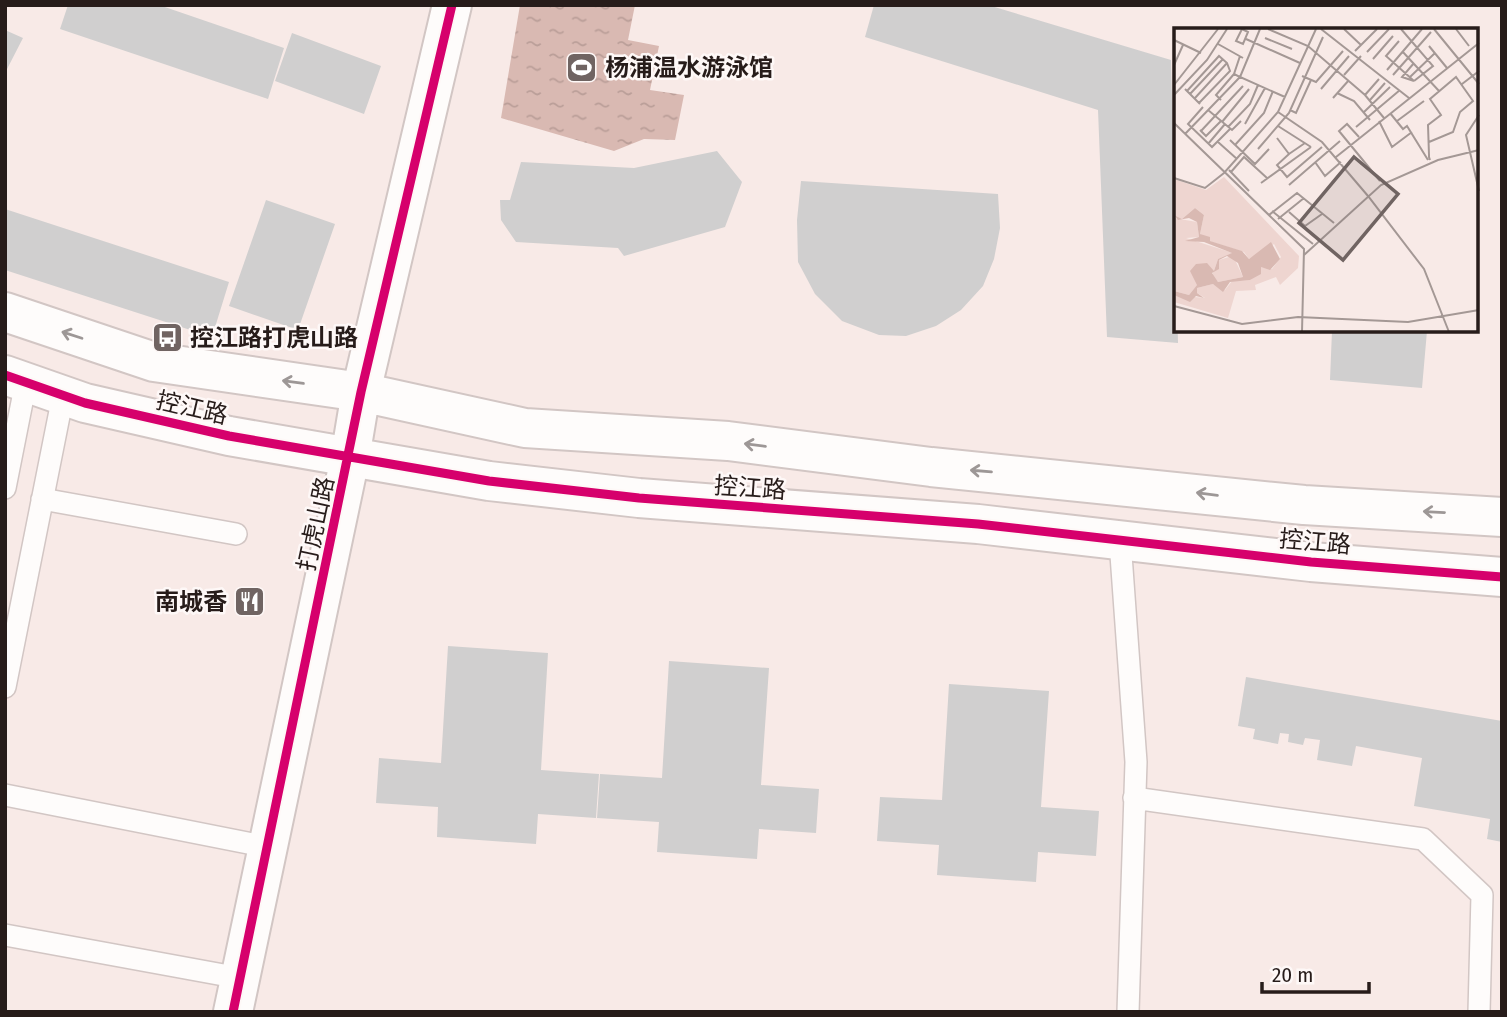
<svg xmlns="http://www.w3.org/2000/svg" width="1507" height="1017" viewBox="0 0 1507 1017" font-family="'Fira Sans Condensed','Noto Sans SC',sans-serif">
	<defs>
		<pattern id="water-ripples" width="26" height="14" patternUnits="userSpaceOnUse" patternTransform="scale(1.75)"><rect width="26" height="14" fill="#d9b9b2"/><path d="M2 4q2-2 4 0t4 0M15 11q2-2 4 0t4 0" fill="none" stroke="#ba9e98"/></pattern>
	</defs>
	<rect width="100%" height="100%" fill="#f8eae7"/>
	<!-- water -->
	<path fill="url(#water-ripples)" d="M520,5H635L628,40L659,46L650,90L684,95L675,140L644,139L614,151L501,118Z"/>
	<!-- building -->
	<path fill="#d0cfcf" d="M68,5H159L284,48L268,99L60,29Z
		M874,5H988L1171,60L1178,343L1107,337L1098,110L865,37Z
		M5,30L23,38L5,73Z
		M292,33L381,66L364,114L275,81Z
		M717,151L742,182L725,227L624,256L618,248L516,242L501,220L500,200H510L521,162L634,168Z
		M801,181L998,194L1000,228L994,259L983,286L961,310L936,326L906,336L879,335L842,321L815,294L798,262L797,220Z
		M266,200L335,224L298,330L229,306Z
		M5,209L229,282L212,337L5,270Z
		M1332,331H1427L1422,388L1330,380Z
		M448,646L548,653L541,770L599,774L596,818L538,814L536,844L437,837L438,807L376,803L379,758L441,763Z
		M669,661L769,668L761,785L819,789L816,833L759,829L757,859L657,852L659,822L597,818L600,774L662,778Z
		M1246,677L1502,721V842L1487,839L1490,819L1414,806L1422,758L1356,746L1352,766L1317,760L1320,740L1305,738L1303,745L1288,742L1289,734L1280,733L1278,744L1253,739L1255,729L1238,726Z
		M949,684L1049,691L1041,807L1099,811L1096,856L1038,852L1036,882L937,875L939,845L877,841L880,797L942,800Z"/>
	<g fill="none" stroke-linecap="round" stroke-linejoin="round">
		<defs>
			<path id="lane" d="M5,488L26,382
				M42,499L236,534
				M1120,541L1136,762L1128,1012
				M5,687L63,396
				M5,795L268,847
				M1134,798L1423,839L1482,895L1479,1012
				M5,935L240,978"/>
			<path id="street" d="M233,1012L350,458"/>
			<path id="secondary" d="M5,312L154,362L361,392L525,428L728,441L931,467L1304,505L1502,517
				M5,375L85,403L229,436L489,481L639,498L978,524L1311,562L1502,577
				M350,458L361,392L452,5"/>
		</defs>
		<!-- lane casing -->
		<use href="#lane" stroke="#d2c6c4" stroke-width="24"/>
		<!-- street casing -->
		<use href="#street" stroke="#d2c6c4" stroke-width="42"/>
		<!-- secondary casing -->
		<use href="#secondary" stroke="#d2c6c4" stroke-width="42"/>
		<!-- lane -->
		<use href="#lane" stroke="#fefcfb" stroke-width="21"/>
		<!-- street -->
		<use href="#street" stroke="#fefcfb" stroke-width="38"/>
		<!-- secondary -->
		<use href="#secondary" stroke="#fefcfb" stroke-width="38"/>
		<defs>
			<path id="cycleway" d="M5,375L85,403L229,436L489,481L639,498L978,524L1311,562L1502,577
				M233,1012L361,392L452,5"/>
		</defs>
		<!-- cycleway casing -->
		<use href="#cycleway" stroke="#fef8f7" stroke-width="13"/>
		<!-- cycleway -->
		<use href="#cycleway" stroke="#d6006c" stroke-width="9"/>
	</g>
	<!-- one-way arrows -->
	<defs><path id="oneway-shaft" d="M-6 0H5M1.5-3L5.5 0L1.5 3" fill="none" stroke-width="1.6" stroke-linecap="round" stroke-linejoin="round" transform="scale(1.75)"/></defs>
	<g stroke="#9d9796">
		<use href="#oneway-shaft" transform="translate(72 335) rotate(-162)"/>
		<use href="#oneway-shaft" transform="translate(293 382) rotate(-172)"/>
		<use href="#oneway-shaft" transform="translate(755 445) rotate(-173)"/>
		<use href="#oneway-shaft" transform="translate(981 471) rotate(-175)"/>
		<use href="#oneway-shaft" transform="translate(1207 494) rotate(-173)"/>
		<use href="#oneway-shaft" transform="translate(1434 512) rotate(-177)"/>
	</g>
	<!-- icons -->
	<defs>
		<symbol id="stadium-square" viewBox="-11 -11 22 22"><rect x="-9" y="-9" width="18" height="18" rx="4" fill="#706462" stroke="#fef8f7"/><path d="M0-5a6.5 5 0 1 0 0 10a6.5 5 0 1 0 0-10ZM-3.5-1.8h7v3.6h-7Z" fill="#fff"/></symbol>
		<symbol id="bus-square" viewBox="-11 -11 22 22"><rect x="-9" y="-9" width="18" height="18" rx="4" fill="#706462" stroke="#fef8f7"/><path d="M-5-6H5V4H4V6H2V4H-2V6H-4V4H-5ZM-3.5-4V0h7V-4ZM-3.5 1.2v1.5H-2V1.2ZM2 1.2v1.5H3.5V1.2Z" fill="#fff"/></symbol>
		<symbol id="restaurant-square" viewBox="-11 -11 22 22"><rect x="-9" y="-9" width="18" height="18" rx="4" fill="#706462" stroke="#fef8f7"/><path d="M-5-6h1v4h1v-4h1v4h1v-4h1v5L-1.5 .5V6h-2V.5L-5-1ZM5-6V6H3V1.5H1.5Q1.5-4 5-6Z" fill="#fff"/></symbol>
	</defs>
	<g fill-rule="evenodd">
		<use href="#stadium-square" x="564" y="50" width="35" height="35"/>
		<use href="#bus-square" x="150" y="320" width="35" height="35"/>
		<use href="#restaurant-square" x="232" y="584" width="35" height="35"/>
	</g>
	<g text-anchor="middle" stroke-width="5" stroke-linejoin="round" paint-order="stroke">
		<!-- poi labels -->
		<g font-size="24" font-weight="bold" fill="#271c1a" stroke="#fef8f7" text-anchor="start">
			<text x="605" y="76">杨浦温水游泳馆</text>
			<text x="190" y="346">控江路打虎山路</text>
			<text x="227" y="610" text-anchor="end">南城香</text>
		</g>
		<!-- street labels -->
		<g font-size="24" fill="#271c1a" stroke="#fef8f7">
			<text transform="translate(192 408) rotate(13)" y="8">控江路</text>
			<text transform="translate(750 488) rotate(4)" y="8">控江路</text>
			<text transform="translate(316 524) rotate(-78)" y="8">打虎山路</text>
			<text transform="translate(1315 542) rotate(5)" y="8">控江路</text>
		</g>
	</g>
	<!-- overview -->
	<g transform="translate(1174 28)">
		<rect width="304" height="304" fill="#f8eae7"/>
		<path d="M50,149L125,228L124,240L106,257L102,249L81,257L82,262L62,263L54,290L0,274V267L31,270L23,265V260L39,256L51,262L58,253L76,252L87,239L98,241L107,229L100,216L75,231L70,224L35,213L26,206L30,187L21,180L8,191L0,187V151L32,162ZM0,190L23,194L25,209L12,210L59,225L44,231L40,243L35,241L21,250L24,256L15,267L0,263Z" fill="#eed5d0"/>
		<path d="M59,225L64,227L62,234L69,249L44,254L38,247L45,232L58,228L62,234Z" fill="#eed5d0"/>
		<path d="M21,180L30,187L26,206L36,209V213L68,223L75,231L97,214L106,231L96,242L87,239V246L76,252L56,254L49,264L39,256L23,260V265L30,270L22,268L16,274L0,267V263L15,267L23,257L16,243L22,236L33,235L40,243L44,231L58,225L30,214L11,213L25,209L23,194L15,190L4,192L0,187L8,191ZM53,228L64,235L69,249L44,254L38,245L45,241V232Z" fill="#d9b9b2" fill-rule="evenodd"/>
		<path fill="none" stroke="#a49895" stroke-width="2" d="M68,1L62,13L69,16L74,4L68,1M86,1L66,49L111,69M94,1L134,18L191,67L210,90M147,1L235,70M170,1L187,17M227,1L259,38L240,53M260,1L305,56M282,1L295,18M91,10L118,21M72,11L126,35M0,12L27,25M225,13L212,28L240,53M44,16L69,30M255,18L273,40M181,23L203,1M228,23L265,63M193,24L215,1M199,31L219,8M240,35L228,49L240,53M0,37L9,17M213,42L248,1M170,47L187,28M219,47L257,4M128,48L142,54L169,23M236,49L261,25M288,56L305,43M0,57L44,1M11,61L26,76M147,61L175,28M13,63L45,28L53,35L56,43L25,75M163,65L180,73L196,92M16,66L49,31M0,67L33,32L53,1M191,67L205,51M21,70L53,35M159,70L175,52M47,72L42,67L60,46M196,72L211,55M29,79L14,96L38,119L56,101M34,82L58,102L67,93M116,82L122,85L137,52M104,84L148,114L194,168L250,241L275,304M190,84L216,59M216,85L229,101L233,98L254,132M305,87L292,107L305,163M205,93L218,119L238,104M223,93L250,73M48,94L75,61M0,95L130,221L128,304M71,96L91,60M104,98L137,119M54,99L76,76L84,57M182,99L226,62M26,102L32,108L47,93M27,103L69,58M11,106L66,49L60,46L66,28M185,109L173,96L165,103L206,153M103,110L115,126L131,115M56,112L81,136L95,121M44,114L63,131M255,114L279,104L286,84L299,73L282,49L256,71L267,87L254,97L255,127V129L256,132M34,116L51,96M61,117L90,85L99,63M84,121L115,85L149,9M115,126L103,137L113,149L148,119M162,129L305,15M141,134L151,148L167,134M55,142L75,163M57,144L70,129L93,150M0,150L31,160L50,145L104,84L142,1M87,155L137,119M115,157L166,113M98,183L139,216M115,184L131,198L148,186M95,187L123,165L160,195M104,191L130,170M130,227L207,157L264,132L305,122M0,278L68,296L124,289L234,294L305,282"/>
		<path fill="#706462" fill-opacity="0.15" stroke="#706462" stroke-width="3.5" d="M180,129L224,166L169,232L125,195Z"/>
		<rect width="304" height="304" fill="none" stroke="#271c1a" stroke-width="3.5"/>
	</g>
	<!-- border -->
	<rect width="1507" height="1017" fill="none" stroke="#271c1a" stroke-width="14"/>
	<!-- scale -->
	<path d="M1262 982v10h107v-10" fill="none" stroke="#271c1a" stroke-width="3.5"/>
	<text x="1272" y="982" font-size="21" fill="#271c1a" stroke="#fef8f7" stroke-width="5" paint-order="stroke">20 m</text>
</svg>
